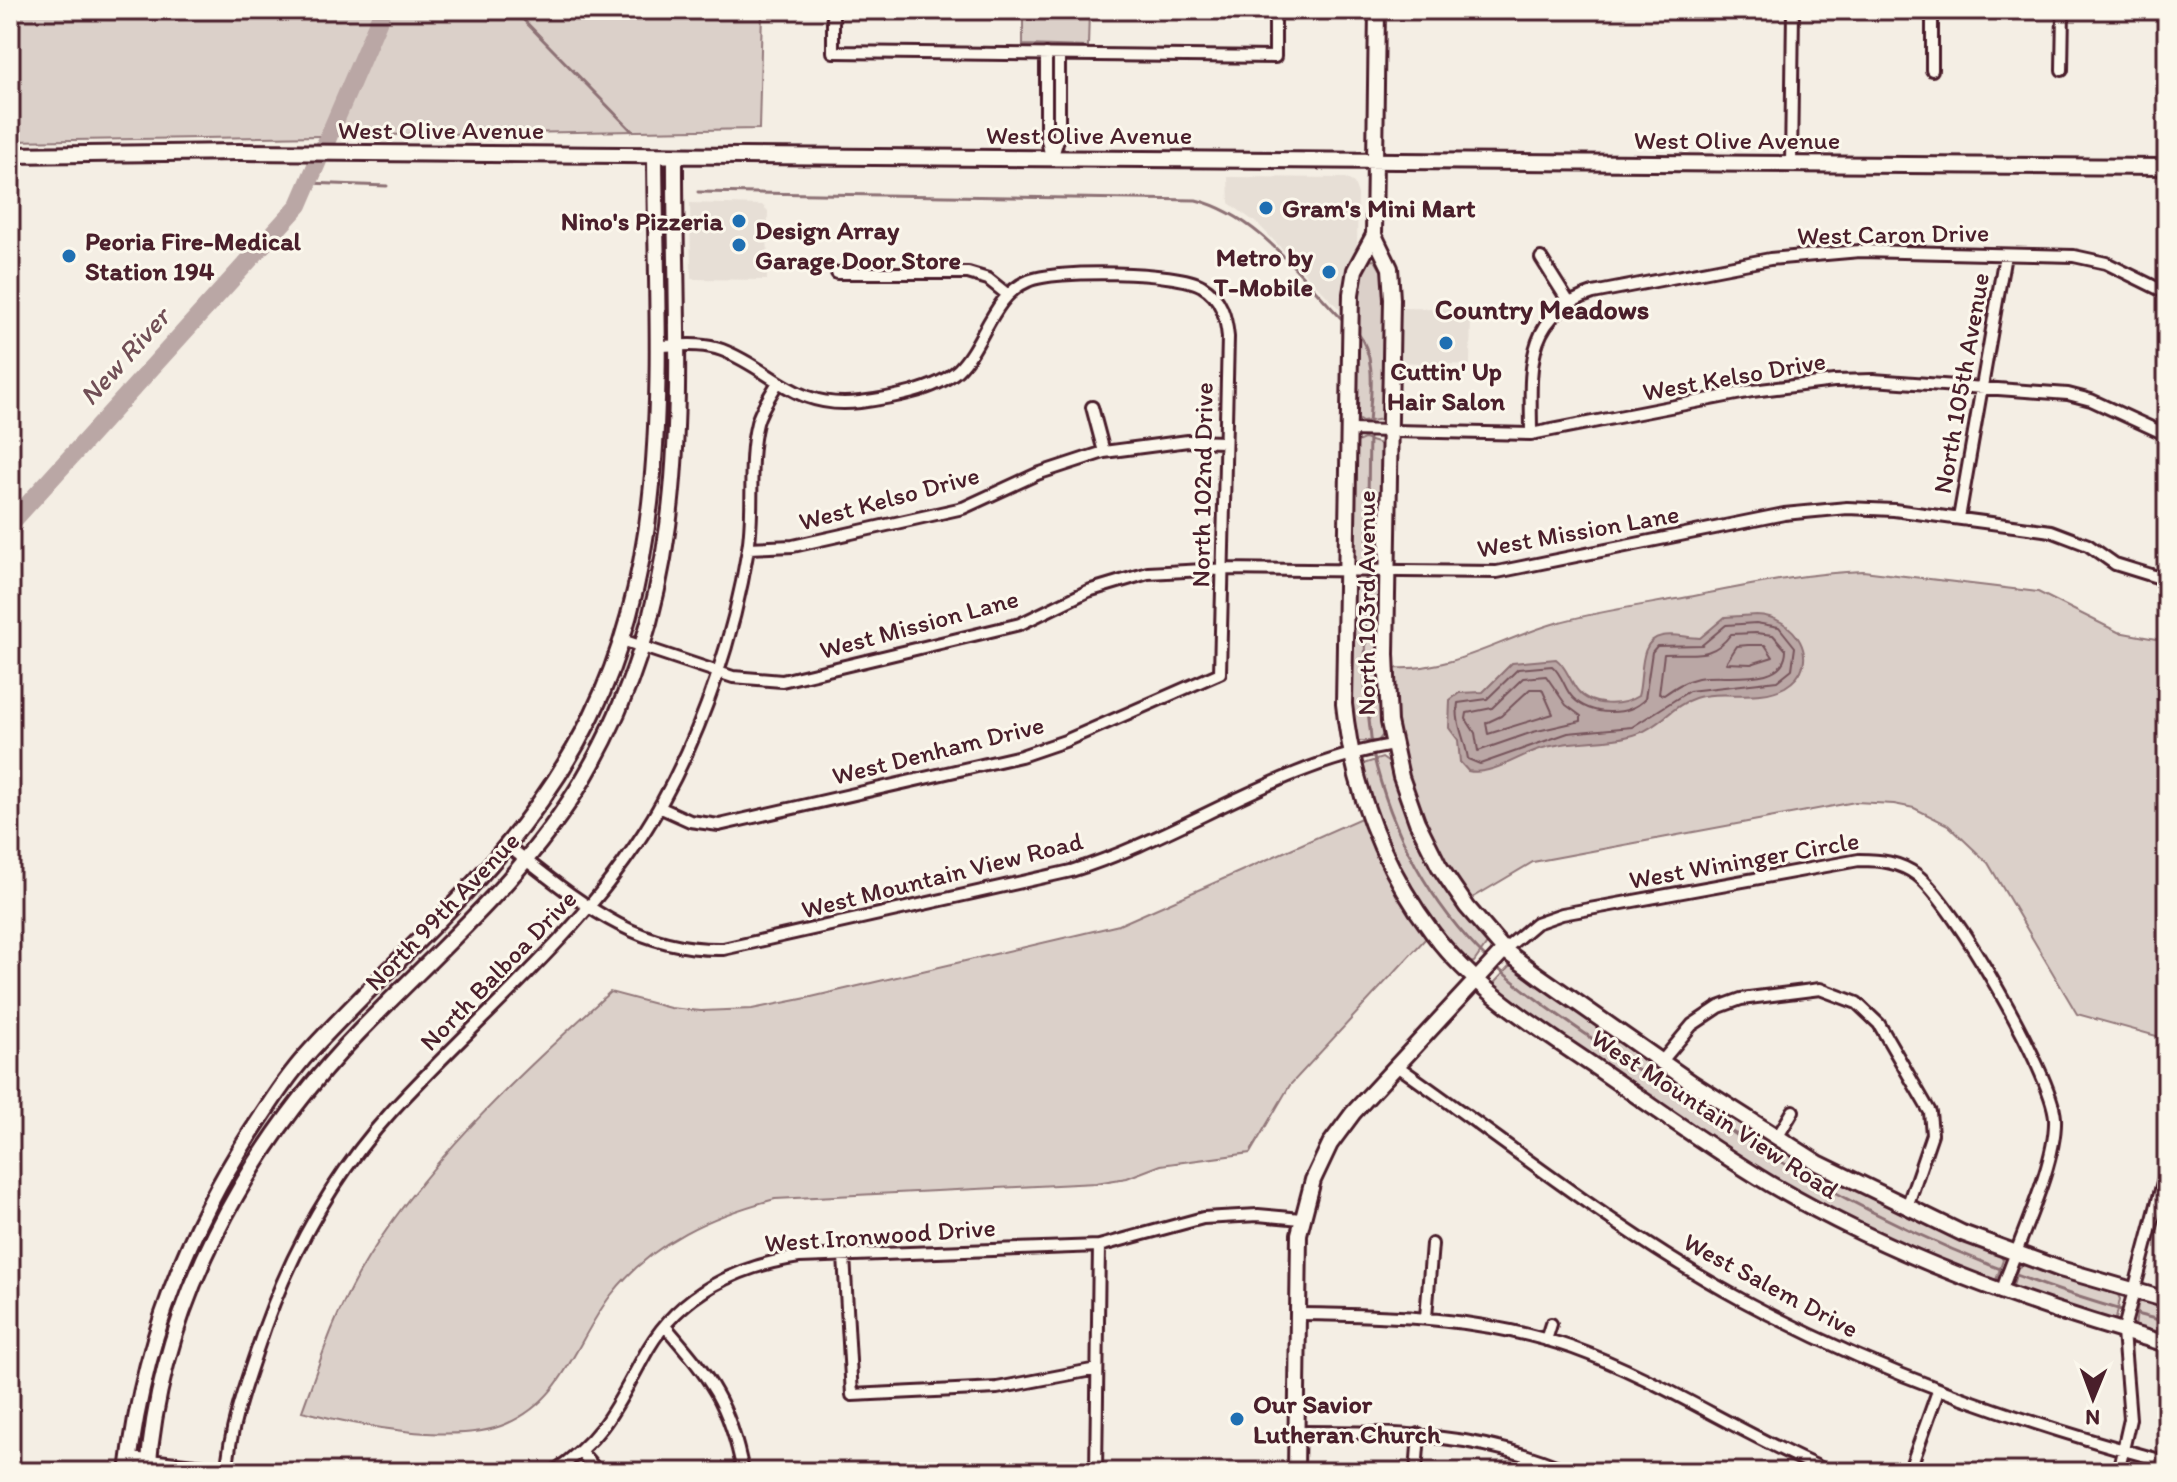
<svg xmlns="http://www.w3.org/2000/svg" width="2177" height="1482" viewBox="0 0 2177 1482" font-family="Itim,sans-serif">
	<rect width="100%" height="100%" fill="#f4eee4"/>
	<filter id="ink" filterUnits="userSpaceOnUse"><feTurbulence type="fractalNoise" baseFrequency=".0125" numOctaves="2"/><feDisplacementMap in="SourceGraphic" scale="16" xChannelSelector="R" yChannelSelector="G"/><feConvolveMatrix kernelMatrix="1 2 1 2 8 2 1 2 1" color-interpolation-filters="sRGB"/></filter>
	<g filter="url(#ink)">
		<!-- built -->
		<path fill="#e7dfd6" d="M1228,177L1345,178L1354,183L1358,194L1357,246L1346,280V316L1259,225L1229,203Z
			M690,203L762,205L768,211L767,280L691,279Z
			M1399,308L1471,309L1470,365L1397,362Z"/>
		<!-- green -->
		<path fill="#dbd0c9" stroke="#92787a" stroke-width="2" d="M10,10H762L759,129L10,141Z
			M1023,10H1089L1088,47L1023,45Z
			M1375,260L1386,279L1384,419L1362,422L1356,418L1355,289L1366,261Z
			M1364,439L1384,445L1382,560L1373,564L1353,561V444Z
			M1863,571L2038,592L2118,632L2167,641V1039L2077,1014L1988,863L1948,825L1914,808L1894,804L1855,802L1533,862L1469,900C1417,820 1397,764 1392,668C1452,672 1500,639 1556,623C1599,611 1644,605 1688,597C1746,586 1804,573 1863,571Z
			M1361,582L1380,585L1385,732L1378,741H1355L1349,702L1352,585Z
			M1382,758L1392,765L1425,854L1488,942L1474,962L1467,963C1417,905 1374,842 1360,765Z
			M1363,817L1386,870L1428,936L1290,1085L1250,1153L1161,1165L1127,1178L1096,1183L775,1199C711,1216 653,1241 611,1295C575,1342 565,1399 506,1424C455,1446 354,1425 302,1411C319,1365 333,1318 358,1275C420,1166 518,1076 610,992L670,1008L701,1011L752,1009L807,998L1119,925Z
			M1509,967H1516L1775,1144L1999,1254L2003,1260L1996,1280L1900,1247L1752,1168L1497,992L1495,982Z
			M2029,1264L2117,1293L2120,1299L2116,1319L2111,1323L2012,1289L2018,1267Z
			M2142,1301L2167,1306V1340L2135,1327L2138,1304Z"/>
		<!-- water -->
		<path fill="#baa7a5" stroke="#8d7174" stroke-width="2" d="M1756,615C1794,615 1826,662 1785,687C1758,702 1723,689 1695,698C1673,705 1660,726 1639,733C1607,745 1570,738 1537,750C1517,757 1490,776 1468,771L1460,762L1458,740L1449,728L1450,700L1459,693L1483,692L1512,663L1556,659C1567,667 1569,680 1578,691C1591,707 1621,707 1638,696C1644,677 1637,640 1662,636C1674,633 1688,638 1700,638L1725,617Z"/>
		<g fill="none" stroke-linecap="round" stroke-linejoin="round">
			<!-- shore -->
			<path stroke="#77555c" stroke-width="2" d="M1756,623L1779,627L1795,647L1792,669L1777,681L1689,691L1632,727L1568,733L1480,764L1468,759C1465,738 1455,724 1458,703L1487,699L1518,669L1552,666C1563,675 1564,689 1573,698C1591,716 1628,717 1645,699L1652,652L1657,646L1702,645L1726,625Z
				M1756,633L1773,635L1786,650C1786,688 1722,673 1698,678C1684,681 1674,688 1664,695L1659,694L1664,654C1692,652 1711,661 1731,634Z
				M1748,645H1765L1773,657L1751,664L1726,663L1737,646Z
				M1546,676L1566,705L1581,716V721L1533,732L1478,751L1475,733L1466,719L1467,713L1492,708L1523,678Z
				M1530,689H1542L1553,714L1488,734L1486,723L1501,716Z"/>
			<!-- stream -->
			<path stroke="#8d7174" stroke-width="3" d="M514,10L632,131
				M308,183L387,186
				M698,192L1196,200C1258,215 1300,276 1343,320
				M1357,332C1378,358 1370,395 1369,426
				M1367,566L1369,434
				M1366,574L1365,684L1372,746
				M1373,753C1391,832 1430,904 1488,960
				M1494,965C1538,1004 1588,1035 1637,1069C1794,1178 1940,1258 2125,1311
				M2132,1313L2167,1322"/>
			<!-- river -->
			<path stroke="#baa7a5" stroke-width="18" d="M10,524L299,205L383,10"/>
			<defs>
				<path id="street" d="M833,10V52L1275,57V10
					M1046,54V136L1051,157
					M1932,70V10
					M2062,70L2063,10
					M1052,159L1059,136V55
					M1791,164L1793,10
					M1541,258L1568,301
					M837,273H968L988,279L1008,295
					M656,346C677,346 701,342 722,350C774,370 794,410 860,402C890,398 935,391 958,370C984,345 992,296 1028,281C1054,269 1178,271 1202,286C1221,297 1226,317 1228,337L1220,673L1065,741L1021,756L719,825L690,821L659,807
					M1092,407L1104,452
					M1348,430L1531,434L1752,391L1834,381L1873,380L2068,394L2091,400L2167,435
					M1531,434C1531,374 1522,315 1593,293L1770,259L1860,251L2074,256L2106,263L2167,293
					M1959,518L2005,255
					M748,548L793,546L963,508L1037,474L1104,452L1188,441L1224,442
					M622,640L733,677L782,681L1020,624L1088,591L1148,573L1223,569L1497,572L1784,514L1847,508L1894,510L2051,531L2088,545L2115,564L2167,580
					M509,847C577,899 632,951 723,949L1071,871C1181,837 1279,763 1393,745
					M1504,950L1536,923L1562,914L1859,860C1880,860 1900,862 1917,875C1953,902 2052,1074 2055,1118C2057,1164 2016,1246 2001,1293
					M1662,1061L1692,1025L1719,1007L1741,999L1820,989L1857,1003L1879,1024L1930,1112L1932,1134L1907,1207
					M1396,1065C1509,1144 1620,1234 1742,1300C1878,1373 2019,1422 2167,1462
					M1777,1138L1793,1111
					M844,1256L852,1395L997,1388L1097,1369
					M1297,1314C1391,1315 1483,1317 1573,1348C1662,1380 1742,1435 1830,1472
					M1426,1317L1432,1244
					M665,1326C710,1378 730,1403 743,1472
					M1546,1340L1551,1324
					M1295,1432C1390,1432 1481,1432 1570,1472
					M582,1453L598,1472
					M130,1458L260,1472
					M227,1472C229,1431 244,1388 257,1350C286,1261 329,1180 392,1111C485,1009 593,926 661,804C704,727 734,636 748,549C755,508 747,463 757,423C760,410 770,396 777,384
					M553,1472C607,1436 618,1402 648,1349C681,1293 738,1266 799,1257L1099,1246L1203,1218L1258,1215L1301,1219
					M1096,1472L1099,1246
					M1416,1472L1419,1434
					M1909,1472L1938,1391
					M2118,1472L2130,1419L2123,1332L2167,1167"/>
				<path id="secondary" d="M1377,10L1374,235L1390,268L1392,299L1386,654L1389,722L1401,777L1417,822L1439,866L1467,907L1504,950L1539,976L1692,1083L1818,1163L1962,1233L2060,1269L2167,1300
					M10,155L240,152L2167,167
					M1374,235L1355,270L1351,294L1344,704C1353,788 1381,864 1432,932C1477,992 1543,1031 1604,1073C1659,1111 1713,1150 1770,1184C1895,1257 2028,1305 2167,1344
					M128,1472C142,1349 183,1238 250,1134C269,1105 287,1076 311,1050C413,939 522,857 591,717C676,544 656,343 655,156
					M148,1472C160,1307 246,1149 359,1032C438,950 526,877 584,778C702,575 674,378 675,156
					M1296,1472L1299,1234L1313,1180L1330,1144L1353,1113L1504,950"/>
			</defs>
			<!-- street casing -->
			<use href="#street" stroke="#4a1f2b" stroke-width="16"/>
			<!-- secondary casing -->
			<use href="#secondary" stroke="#4a1f2b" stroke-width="20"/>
			<!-- street -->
			<use href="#street" stroke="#fbf7ec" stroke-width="10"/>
			<!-- secondary -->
			<use href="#secondary" stroke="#fbf7ec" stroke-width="14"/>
		</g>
	</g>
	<!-- markers -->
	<g fill="#1f6fb2" stroke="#fbf7ec" stroke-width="3">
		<circle cx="1266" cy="208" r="8"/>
		<circle cx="739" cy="221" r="8"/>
		<circle cx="739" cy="245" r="8"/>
		<circle cx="69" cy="256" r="8"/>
		<circle cx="1329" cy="272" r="8"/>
		<circle cx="1446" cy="343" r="8"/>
		<circle cx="1237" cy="1419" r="8"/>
	</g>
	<g text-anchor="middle" stroke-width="6" stroke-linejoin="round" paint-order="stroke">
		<!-- street labels -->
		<g font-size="26" fill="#4a1f2b" stroke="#fbf7ec">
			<text x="441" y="139">West Olive Avenue</text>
			<text x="1089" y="144">West Olive Avenue</text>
			<text x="1737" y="149">West Olive Avenue</text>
			<text transform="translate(1893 234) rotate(-1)" y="9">West Caron Drive</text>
			<text transform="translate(1734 376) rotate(-10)" y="9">West Kelso Drive</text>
			<text transform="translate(1961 383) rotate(-80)" y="9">North 105th Avenue</text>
			<text transform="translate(1202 485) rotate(-89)" y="9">North 102nd Drive</text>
			<text transform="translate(889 498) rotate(-15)" y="9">West Kelso Drive</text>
			<text transform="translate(1578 531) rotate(-10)" y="9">West Mission Lane</text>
			<text transform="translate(1366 603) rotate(-90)" y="9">North 103rd Avenue</text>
			<text transform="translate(919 624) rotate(-15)" y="9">West Mission Lane</text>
			<text transform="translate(938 750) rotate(-14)" y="9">West Denham Drive</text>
			<text transform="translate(1744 860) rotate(-10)" y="9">West Wininger Circle</text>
			<text transform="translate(942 875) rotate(-14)" y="9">West Mountain View Road</text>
			<text transform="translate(442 911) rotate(-46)" y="9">North 99th Avenue</text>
			<text transform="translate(498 970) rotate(-46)" y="9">North Balboa Drive</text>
			<text transform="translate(1715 1114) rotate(33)" y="9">West Mountain View Road</text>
			<text transform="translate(880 1235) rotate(-4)" y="9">West Ironwood Drive</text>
			<text transform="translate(1771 1285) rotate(28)" y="9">West Salem Drive</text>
		</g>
		<!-- poi labels -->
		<g font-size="26" font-weight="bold" fill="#4a1f2b" stroke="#fbf7ec" text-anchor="start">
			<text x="1282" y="217">Gram's Mini Mart</text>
			<text x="723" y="230" text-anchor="end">Nino's Pizzeria</text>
			<text x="755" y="239">Design Array<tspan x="755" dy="30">Garage Door Store</tspan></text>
			<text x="85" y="250">Peoria Fire-Medical<tspan x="85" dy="30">Station 194</tspan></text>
			<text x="1313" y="266" text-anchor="end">Metro by<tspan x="1313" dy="30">T-Mobile</tspan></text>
			<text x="1446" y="380" text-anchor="middle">Cuttin' Up<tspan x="1446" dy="30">Hair Salon</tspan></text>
			<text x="1253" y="1413">Our Savior<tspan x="1253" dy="30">Lutheran Church</tspan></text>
		</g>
		<!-- neighbourhood labels -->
		<g font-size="28" font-weight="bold" fill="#4a1f2b" stroke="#fbf7ec">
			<text x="1542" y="319">Country Meadows</text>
		</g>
		<!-- water labels -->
		<g font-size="28" font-style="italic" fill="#714f56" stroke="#fbf7ec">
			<text transform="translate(124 356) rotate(-48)" y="10">New River</text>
		</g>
	</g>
	<!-- margin -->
	<rect width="2177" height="1482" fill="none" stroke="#fbf7ec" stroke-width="40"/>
	<rect x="20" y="20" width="2137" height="1442" fill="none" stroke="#4a1f2b" stroke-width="3" filter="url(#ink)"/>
	<!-- north arrow -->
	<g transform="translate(2093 1398) rotate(181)" stroke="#fbf7ec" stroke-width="6" paint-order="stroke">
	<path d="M0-6L14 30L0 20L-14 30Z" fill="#4a1f2b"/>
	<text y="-12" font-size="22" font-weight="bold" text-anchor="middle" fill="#4a1f2b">N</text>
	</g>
</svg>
